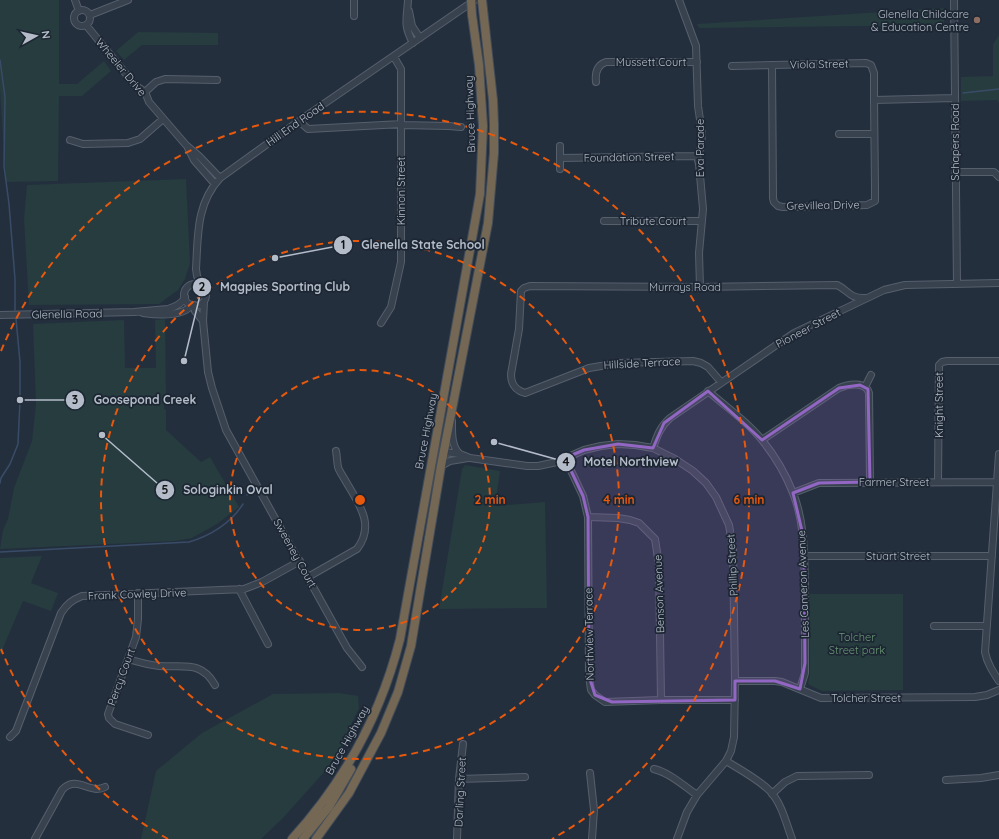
<svg xmlns="http://www.w3.org/2000/svg" width="999" height="839" viewBox="0 0 999 839" font-family="Quicksand,sans-serif">
	<rect width="100%" height="100%" fill="#242f3e"/>
	<!-- green -->
	<path fill="#263c3f" d="M0,0H59V84H77L104,61L111,71L82,96H59L58,181L6,182L0,90Z
		M944,8V25L699,28L697,24Z
		M138,32L218,33V45H142L124,60L116,51Z
		M999,35V103L997,100L961,101V77L993,76V44Z
		M186,179L190,263L185,279L178,290L159,304L29,305L24,219L27,185Z
		M165,319L166,398H164V409L166,410V430L201,462L210,457L239,507L217,524L192,538L175,541L0,549L3,530L8,519L14,488L32,441L36,404L33,324L124,320L125,368H156L155,320Z
		M465,465L500,471L495,506L545,502L547,608L439,609L462,469Z
		M42,556L31,583L58,593L51,611L23,601L0,655V558Z
		M809,594H903V690L822,691L808,684L810,674Z
		M339,693L358,696L359,708L334,761L283,818L261,839H141L156,771L202,733L273,694Z"/>
	<g fill="none" stroke-linecap="round" stroke-linejoin="round">
		<!-- stream -->
		<path stroke="#394c67" stroke-width="1.5" d="M0,60L5,97L4,166L9,204L15,279V310
			M963,93L999,89
			M0,483L1,478L10,464L18,444L20,400V362L16,319
			M247,495L252,487
			M0,552L189,542C210,536 231,523 243,504"/>
		<defs>
			<path id="minor" d="M75,0L79,11
				M408,0C407,19 403,25 413,43
				M679,0L696,46L698,106L702,133L701,147L697,156L699,164L703,209L699,253L700,287
				M954,0L957,284
				M74 18a8 8 0 1 1 16 0a8 8 0 1 1-16 0Z
				M409,11L412,26L420,38
				M90,15L128,0
				M354,16V0
				M86,25L135,85L145,92L149,102L186,145L199,156L220,178
				M772,65L773,198L774,202L778,206L783,207L867,205L875,201V188L874,100L955,98
				M732,66L866,63L871,65L874,73V100
				M596,82C595,73 597,65 606,62H697
				M145,92L156,82L165,79L217,80
				M299,121L308,129L402,124
				M401,125L449,126L461,127
				M839,134H874
				M70,140L83,144L128,143L140,139L163,119
				M560,146V169
				M188,148L194,160L215,184
				M560,158L697,156
				M955,172H994L999,177
				M604,221H702
				M184 295a11 11 0 1 1 22 0a11 11 0 1 1-22 0Z
				M201,286L197,276L196,269C198,236 196,204 220,178L299,121L475,0
				M204,302L203,321L208,372L212,388L226,430L347,648L362,667
				M194,305L195,311L203,321
				M143,313C157,315 182,317 192,305
				M0,315L134,312L168,309C175,307 182,304 185,297
				M381,323L391,307L401,262V69L394,57
				M721,382L708,367L701,363L693,361L619,363L589,368L525,393C515,390 511,384 511,374L519,329L521,291L524,288L530,286L700,287L837,285C848,290 850,299 865,298
				M865,387L871,375
				M708,391C726,407 747,421 762,440C775,456 786,475 793,493C805,523 804,555 805,586C805,612 805,637 805,663V673L800,689
				M452,421C452,431 451,447 460,454
				M762,440L839,388C848,384 866,381 869,393L870,482
				M653,448C657,436 660,427 670,418L794,333L884,290L905,285L999,283
				M444,452L460,454L470,458L527,466H538L557,462L584,450L601,446L618,444L635,445L653,448L675,459L693,471L706,483L716,497L729,525L733,550L735,681L734,737L731,751L726,761L697,795L687,812L677,839
				M999,454L985,652C987,663 993,672 999,681
				M565,458L583,496L588,517L589,676L591,690L595,695L605,702L661,700H735
				M441,466L450,461L468,458
				M938,482L939,365L942,362L947,361H999
				M793,493L819,483H827L997,482
				M588,517L618,518L630,520L639,523L655,539L659,565L661,700
				M804,556H992
				M308,577L357,549C376,524 358,503 345,480C343,476 339,471 338,467C337,462 337,456 336,451
				M239,589L268,644
				M138,593V619L136,637L108,714L109,718L115,724L148,735
				M934,626H987
				M128,659C138,662 148,665 159,666C183,668 201,660 215,685
				M735,681H775L782,682L821,698L975,697L987,695L999,690
				M10,737L16,731L61,613C67,604 72,600 82,596L244,589L262,582L300,561
				M726,761C741,770 758,779 770,791C782,804 786,823 792,839
				M654,769C670,773 684,786 697,795
				M590,773L594,810L592,839
				M459,779L525,777
				M946,780L981,778L999,775
				M772,794L785,782L797,776L869,775
				M35,839L62,790C77,774 89,795 105,787
				M457,839L459,779L463,744"/>
			<path id="highway" d="M292,839C344,782 381,714 400,639L480,194L483,126L479,65L472,15
				M303,839L329,807L351,769
				M316,839L349,793L381,733L398,692L411,646L441,466L488,223L494,153V124L493,100L482,0"/>
		</defs>
		<!-- minor casing -->
		<use href="#minor" stroke="#565f6c" stroke-width="8"/>
		<!-- highway casing -->
		<use href="#highway" stroke="#434c59" stroke-width="10"/>
		<!-- minor -->
		<use href="#minor" stroke="#38414e" stroke-width="6"/>
		<!-- highway -->
		<use href="#highway" stroke="#746855" stroke-width="8"/>
		<defs>
			<path id="highway-bridge" d="M471,0L472,15"/>
		</defs>
		<!-- highway-bridge casing -->
		<use href="#highway-bridge" stroke="#434c59" stroke-width="10" stroke-linecap="butt"/>
		<!-- highway-bridge -->
		<use href="#highway-bridge" stroke="#746855" stroke-width="8"/>
	</g>
	<!-- marked area -->
	<path fill="#9266c3" fill-opacity="0.2" stroke="#9266c3" stroke-width="3" stroke-linejoin="round" d="M860,385L868,389L870,482L819,483L793,493L803,535L804,556L805,663L800,689L775,681H735V700L612,702L595,695L589,676L588,517L583,496L565,458L584,450L618,444L653,448L664,423L708,391L762,440L839,388Z"/>
	<!-- distance rings -->
	<g fill="none" stroke="#e8590c" stroke-width="2" stroke-dasharray="7 5">
		<circle cx="360" cy="500" r="130"/>
		<circle cx="360" cy="500" r="259"/>
		<path d="M168 839A389 389 0 0 1 1 649M1 351A389 389 0 1 1 552 839"/>
	</g>
	<!-- markers -->
	<circle fill="#8d6e63" stroke="#1d2633" stroke-width="1.5" cx="977" cy="20" r="4"/>
	<g text-anchor="middle" stroke-width="3.5" stroke-linejoin="round" paint-order="stroke">
		<!-- poi labels -->
		<g font-size="11" fill="#b4bcc9" stroke="#1d2633" text-anchor="end">
			<text x="969" y="18">Glenella Childcare<tspan x="969" dy="13">&amp; Education Centre</tspan></text>
		</g>
		<!-- street labels -->
		<g font-size="11" fill="#b4bcc9" stroke="#1d2633">
			<text x="651" y="66">Mussett Court</text>
			<text transform="translate(819 64) rotate(-1)" y="4">Viola Street</text>
			<text transform="translate(121 67) rotate(50)" y="4">Wheeler Drive</text>
			<text transform="translate(470 114) rotate(-92)" y="4">Bruce Highway</text>
			<text transform="translate(295 124) rotate(-35)" y="4">Hill End Road</text>
			<text transform="translate(955 142) rotate(-90)" y="4">Schapers Road</text>
			<text transform="translate(700 148) rotate(-90)" y="4">Eva Parade</text>
			<text transform="translate(629 157) rotate(-1)" y="4">Foundation Street</text>
			<text transform="translate(401 191) rotate(-90)" y="4">Kinnon Street</text>
			<text transform="translate(823 205) rotate(-1)" y="4">Grevillea Drive</text>
			<text x="653" y="225">Tribute Court</text>
			<text x="685" y="291">Murrays Road</text>
			<text transform="translate(67 314) rotate(-1)" y="4">Glenella Road</text>
			<text transform="translate(808 328) rotate(-28)" y="4">Pioneer Street</text>
			<text transform="translate(642 363) rotate(-3)" y="4">Hillside Terrace</text>
			<text transform="translate(939 405) rotate(-90)" y="4">Knight Street</text>
			<text transform="translate(426 431) rotate(-79)" y="4">Bruce Highway</text>
			<text x="894" y="486">Farmer Street</text>
			<text transform="translate(295 553) rotate(61)" y="4">Sweeney Court</text>
			<text x="898" y="560">Stuart Street</text>
			<text transform="translate(732 565) rotate(-93)" y="4">Phillip Street</text>
			<text transform="translate(803 584) rotate(-92)" y="4">Les Cameron Avenue</text>
			<text transform="translate(137 594) rotate(-2)" y="4">Frank Cowley Drive</text>
			<text transform="translate(659 594) rotate(-92)" y="4">Benson Avenue</text>
			<text transform="translate(589 634) rotate(-91)" y="4">Northview Terrace</text>
			<text transform="translate(121 677) rotate(-70)" y="4">Percy Court</text>
			<text x="866" y="702">Tolcher Street</text>
			<text transform="translate(347 740) rotate(-61)" y="4">Bruce Highway</text>
			<text transform="translate(460 792) rotate(-87)" y="4">Darling Street</text>
		</g>
		<!-- park labels -->
		<g font-size="11" fill="#6b9a76" stroke="#1d2633">
			<text x="857" y="641">Tolcher<tspan x="857" dy="13">Street park</tspan></text>
		</g>
	</g>
	<circle cx="360" cy="500" r="6" fill="#e8590c" stroke="#1d2633" stroke-width="2"/>
	<g font-size="12" text-anchor="middle" font-weight="bold" fill="#e8590c" stroke="#1d2633" stroke-width="3.5" stroke-linejoin="round" paint-order="stroke">
		<text x="490" y="504">2 min</text>
		<text x="619" y="504">4 min</text>
		<text x="749" y="504">6 min</text>
	</g>
	<!-- callouts -->
	<path fill="none" stroke="#b4bcc9" stroke-width="1.5" d="M275 258L343 245M184 361L202 287M20 400L75 400M494 442L566 462M102 435L165 490"/>
	<g fill="#b4bcc9" stroke="#1d2633" stroke-width="1.5">
		<circle cx="275" cy="258" r="4"/>
		<circle cx="184" cy="361" r="4"/>
		<circle cx="20" cy="400" r="4"/>
		<circle cx="494" cy="442" r="4"/>
		<circle cx="102" cy="435" r="4"/>
		<circle cx="343" cy="245" r="10"/>
		<circle cx="202" cy="287" r="10"/>
		<circle cx="75" cy="400" r="10"/>
		<circle cx="566" cy="462" r="10"/>
		<circle cx="165" cy="490" r="10"/>
	</g>
	<g font-size="12" text-anchor="middle" font-weight="bold" fill="#111">
		<text x="343" y="249">1</text>
		<text x="202" y="291">2</text>
		<text x="75" y="404">3</text>
		<text x="566" y="466">4</text>
		<text x="165" y="494">5</text>
	</g>
	<g font-size="12" text-anchor="middle" font-weight="bold" fill="#b4bcc9" stroke="#1d2633" stroke-width="3.5" stroke-linejoin="round" paint-order="stroke">
		<text x="423" y="249">Glenella State School</text>
		<text x="285" y="291">Magpies Sporting Club</text>
		<text x="145" y="404">Goosepond Creek</text>
		<text x="631" y="466">Motel Northview</text>
		<text x="228" y="494">Sologinkin Oval</text>
	</g>
	<!-- north arrow -->
	<g transform="translate(36 36) rotate(82)" stroke="#1d2633" stroke-width="3" paint-order="stroke">
	<path d="M0-3L7 15L0 10L-7 15Z" fill="#b4bcc9"/>
	<text y="-6" font-size="11" font-weight="bold" text-anchor="middle" fill="#b4bcc9">N</text>
	</g>
</svg>
